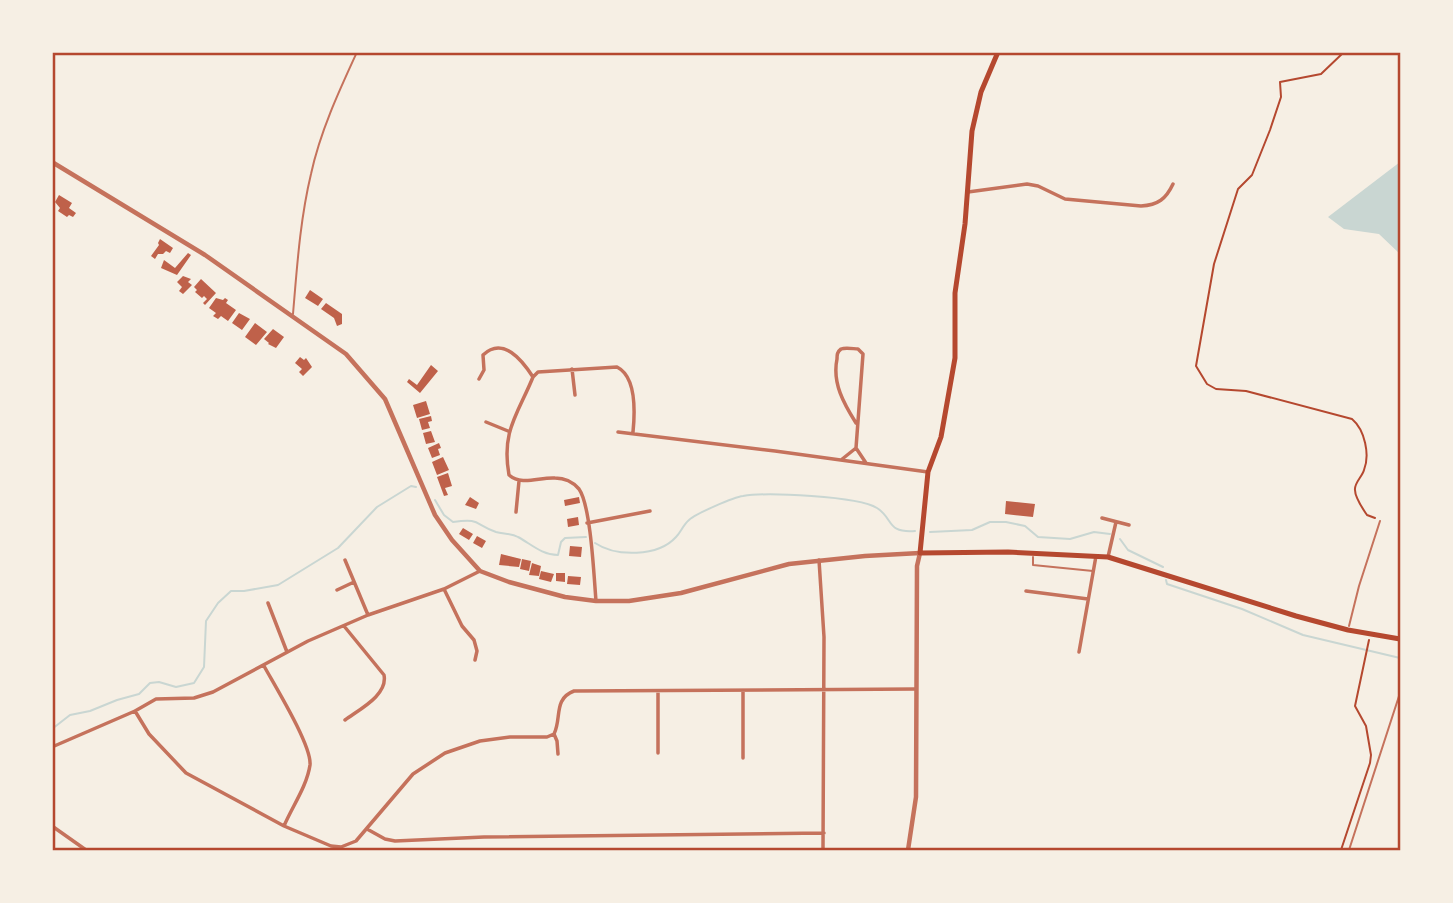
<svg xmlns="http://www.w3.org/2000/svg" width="1453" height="903" viewBox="0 0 1453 903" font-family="Overpass,sans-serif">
	<rect width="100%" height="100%" fill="#f6efe4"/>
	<!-- water -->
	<path fill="#c9d6d2" d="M1400,162V254L1379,234L1344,229L1328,217Z"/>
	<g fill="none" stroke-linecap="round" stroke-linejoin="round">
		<!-- stream -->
		<path stroke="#c9d6d2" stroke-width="2" d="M435,500L444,515L453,522C481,518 474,524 496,532C503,534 511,533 518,537C531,544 542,555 558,555L561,542L565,538L586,537
			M930,532L972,530L990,522H1006L1025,526L1038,537L1070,539L1094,532L1110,534
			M1120,539L1128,550L1163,567
			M595,543C616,557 658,557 676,537C681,532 683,525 689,520C695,514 734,497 743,496C766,492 858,496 877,508C894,519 886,533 915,531
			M1166,580L1167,584L1242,609L1303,635L1400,658
			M52,729L70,715L90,711L117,700L139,694L150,683L159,682L176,687L194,683L204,667L206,621L218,603L231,591H244L278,585L338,548L377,507L411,486L416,487"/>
	</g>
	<!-- building -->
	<path fill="#bf614a" d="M59,195L72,203L69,208L76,213L73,217L69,215L67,217L58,211L60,208L55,202Z
		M160,239L173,248L170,253L166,251L163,254H158L155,259L151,256L159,245L158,243Z
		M188,253L191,255L177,275L161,268L164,260L175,268Z
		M183,276L191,279L188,282L192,285L183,294L179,291L182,287L177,282Z
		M201,279L216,293L205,305L203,303L207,299L204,296L202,298L195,292L197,290L194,287Z
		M310,290L323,299L318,306L305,298Z
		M216,298L223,300L225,298L228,300L226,303L236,310L228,321L221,316L218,319L213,316L216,313L209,308Z
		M326,303L342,314V324L337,326L334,318L321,309Z
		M239,313L250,319L242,330L232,323Z
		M255,323L267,332L256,345L245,337Z
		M273,329L284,337L276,348L268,344L269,343L264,339Z
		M300,357L304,360L306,358L312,367L303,376L299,372L302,369L295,363Z
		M431,365L438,371L420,393L407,382L409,379L417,385Z
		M426,401L430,414L417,418L413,405Z
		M431,416L432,421L428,422L430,428L422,430L419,419Z
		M431,431L435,442L426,444L423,433Z
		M439,443L441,448L438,449L440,455L432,458L428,448Z
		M443,457L449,470L437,475L432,462Z
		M448,473L452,486L445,488L448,495L444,496L437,477Z
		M470,497L479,503L476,509L465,505Z
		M579,497L580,503L565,506L564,500Z
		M1006,501L1035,504L1033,517L1005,514Z
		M578,517L579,525L568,527L567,519Z
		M463,528L473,534L469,540L459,534Z
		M477,536L486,541L482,548L473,543Z
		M570,546L582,547L581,557L569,556Z
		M501,554L521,559L519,567L499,565Z
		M522,559L531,561L529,571L520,569Z
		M532,563L541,566L539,576L529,575Z
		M541,571L554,574L551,582L539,579Z
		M556,573H565V582L556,581Z
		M568,576L581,577L580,585L567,584Z"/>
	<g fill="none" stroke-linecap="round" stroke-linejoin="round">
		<!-- path -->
		<path stroke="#b5482f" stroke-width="2" d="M1344,52L1321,74L1280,82L1281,97L1270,130L1252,175L1238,189L1214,264L1196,366L1207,384L1216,389L1246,391L1352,419C1365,430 1370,455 1364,470C1362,477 1354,483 1355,490C1355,498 1363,509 1367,515L1375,518
			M1341,850L1370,763L1371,755L1366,726L1355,706L1369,640"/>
		<!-- service -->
		<path stroke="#c5725c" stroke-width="2" d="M293,314C297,267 300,220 311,174C320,132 339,91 357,52
			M1033,557V565L1093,571
			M1349,626L1359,586L1380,521
			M1349,850L1400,693"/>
		<!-- minor -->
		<path stroke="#c5725c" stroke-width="3.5" d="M968,192L1027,184L1038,186L1065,199L1141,206C1158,205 1166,199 1173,184
			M572,369L575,395
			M479,379L484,370L483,355C503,336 522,360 533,377
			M486,422L508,431
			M856,423C844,404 832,383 837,359C837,355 837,352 841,349C846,347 854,349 858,349L863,354L856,448L866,463
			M618,432L775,451L928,472
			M841,460L856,448
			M516,512L519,481
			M1102,518L1129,525
			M587,523L650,511
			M1108,557L1116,522
			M345,560L368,615
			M819,560L824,637L823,850
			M444,589L462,626L474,640L477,651L475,660
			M337,590L354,582
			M1026,591L1088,599
			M596,601C594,578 591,506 579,489C573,482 564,478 555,478C539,477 522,486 509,475C501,431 518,414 533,377L538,372L617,367C637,377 635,412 633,432
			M268,603L287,652
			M344,626L384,675C388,695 360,709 345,720
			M1079,652L1096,556
			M264,666C275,686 312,746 310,765C307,786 292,807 284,826
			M743,691V758
			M135,711L149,734L186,773L284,826L331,846L341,847L356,841L413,774L445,753L480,741L510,737H547L554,734C562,718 553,699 574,691L916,689
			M554,734L557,741L558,754
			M52,747L135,711L156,699L194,698L213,692L308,641L368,615L444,589L480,571
			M658,753V692
			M52,826L86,850
			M367,829L385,839L395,841L484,837L824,833"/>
		<!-- tertiary -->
		<path stroke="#c5725c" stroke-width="4.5" d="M52,162L205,255L346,354L385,399L435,515L452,540L480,571L509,582L565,597L596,601H629L681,593L789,564L865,556L920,553L917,566L916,797L908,850"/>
		<!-- secondary -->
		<path stroke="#b5482f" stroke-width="5" d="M998,52L981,92L972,131L965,224L955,293V358L941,437L928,472L920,553L1008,552L1108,557L1296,616L1348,630L1400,639"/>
	</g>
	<!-- border -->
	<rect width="1453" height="903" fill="none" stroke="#f6efe4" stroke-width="108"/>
	<rect x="54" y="54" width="1345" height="795" fill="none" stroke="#b5482f" stroke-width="2.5"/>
</svg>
